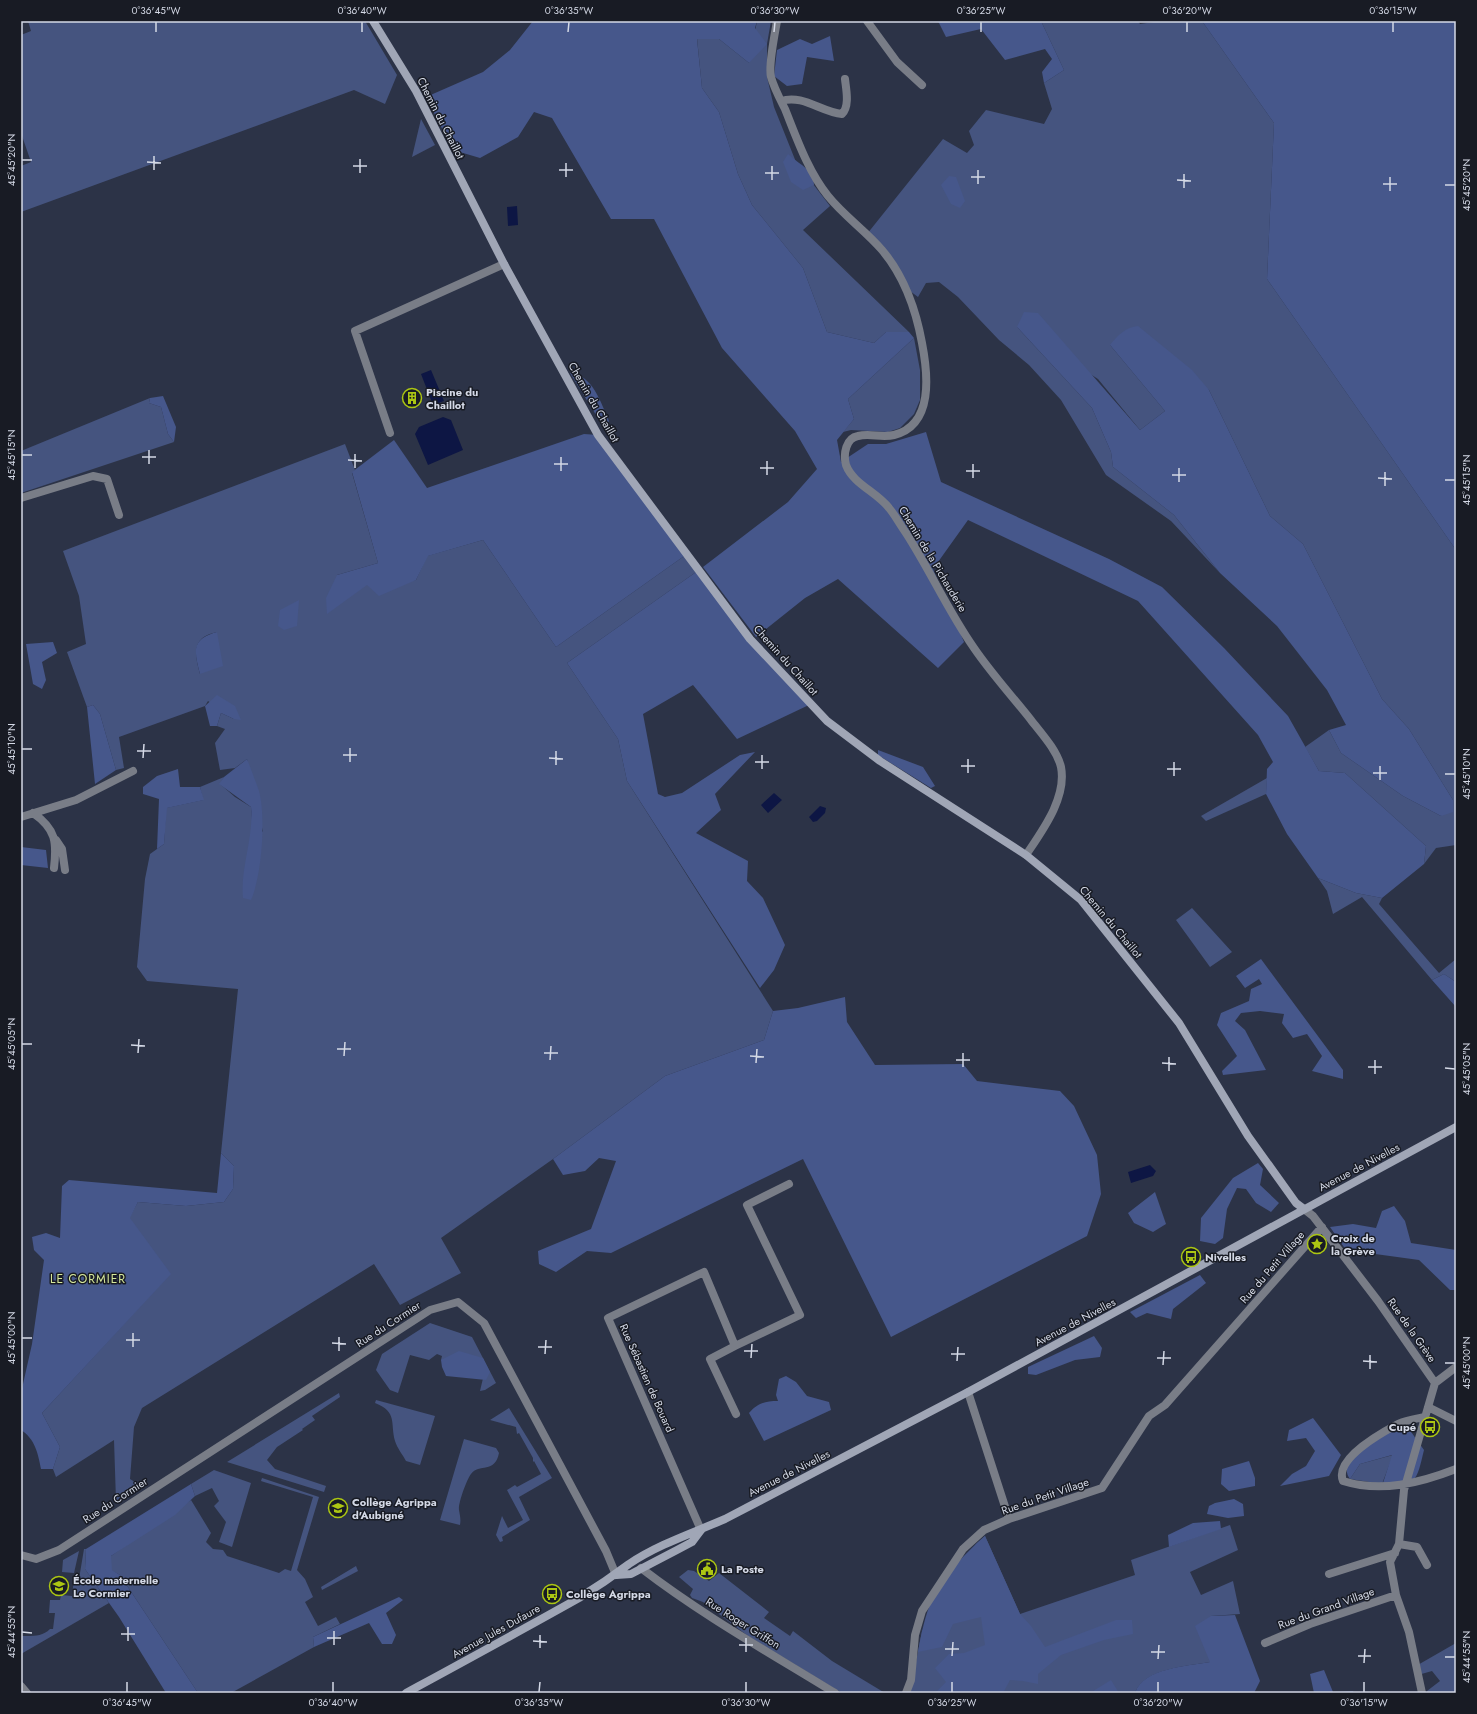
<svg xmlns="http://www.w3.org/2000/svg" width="1477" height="1714" viewBox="0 0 1477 1714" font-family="Jost,sans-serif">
	<rect width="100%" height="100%" fill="#2c3347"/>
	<!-- green -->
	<path fill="#45547f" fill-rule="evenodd" d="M28,21H365L397,75L385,104L354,90L21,212V166L31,162L21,133V35L31,31Z
		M757,21H771L767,44V77L774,107L796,162L830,206L803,230L909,332H886L874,343L827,332L803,268L752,205L738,174L719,112L702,88L697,38L719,39L749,63Z
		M1041,21H1138L1140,24L1160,21H1202L1274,123L1267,279L1456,550V845L1436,848L1424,864L1426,846L1345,773L1319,771L1305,747L1329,730L1341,753L1403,796L1441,816L1453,800L1409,729L1382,699L1303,544L1270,516L1209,390L1110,345L1165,411L1140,430L1098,379L1017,327L1092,408L1111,452L1113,467L1174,515L1220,573L1171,521L1106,475L1061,400L1029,365L999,340L958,297L939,282L926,283L918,297L906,288L867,234L943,139L967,153L974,145L969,131L986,110L1044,124L1052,109L1044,83L1064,70Z
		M421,119L435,145L412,157Z
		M914,338L920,370V400L914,414L900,428L888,432L851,430L843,432L854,419L848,399Z
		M150,398L149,403L161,407L168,434L174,442L21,493V451Z
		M345,444L355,470L352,473L378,563L337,575L367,585L416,580L427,556L483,540L556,647L687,554L699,570L567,663L618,739L627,781L773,1011L764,1040L665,1076L553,1159L441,1238L461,1273L400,1305L374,1264L142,1408L134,1427L130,1479L138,1484L116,1501L114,1440L56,1477L53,1469L60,1447L42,1413L170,1274L129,1218L138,1202L186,1206L224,1202L233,1189L234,1166L221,1153L238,989L147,981L137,967L145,879L150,854L164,844L166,808L203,800L200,787L224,777L220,784L235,797L251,807L252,820L263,832L247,759L235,768L220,770L215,743L225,729L217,726L221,713L234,719L208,701L205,706L119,737L124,768L116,770L100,714L93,705L87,707L67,652L86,644L79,596L63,551ZM217,632L200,674C194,653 192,637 217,632Z
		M1267,778L1266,794L1206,821L1201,816Z
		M1318,878L1356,893L1382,898L1379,904L1439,973L1456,959V982L1444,974L1432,980L1362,897L1333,914L1327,891Z
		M1192,908L1232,952L1210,967L1176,920Z
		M430,1323L472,1337L496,1383L485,1390L480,1391L484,1374L441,1360L442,1356L437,1354L429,1360L410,1355L398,1393L390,1390L376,1370L382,1354Z
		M339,1393L340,1397L312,1416L315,1420L302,1429L303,1430L277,1447L267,1460L275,1469L326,1486L324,1492L227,1462Z
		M376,1400L435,1416L420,1465L406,1461C403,1455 397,1448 395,1441C390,1423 398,1412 375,1403Z
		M509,1408L552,1478L519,1497L530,1520L502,1537L503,1541L500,1542L496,1535L502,1516L508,1528L523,1520L507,1490L515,1485L517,1487L541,1474L534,1461L533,1462V1458L519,1433L517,1434L516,1427L490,1420Z
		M464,1439L496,1448L499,1453C495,1474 479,1463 471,1474C467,1479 458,1503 459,1510C460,1516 461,1519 460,1525L440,1520Z
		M1393,1455L1382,1484L1350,1479L1360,1464Z
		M214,1470L251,1483L232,1547L219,1542L226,1522L214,1506L219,1501L212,1488L195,1496L191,1484Z
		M262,1478L319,1497L297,1570L305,1579L313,1597L305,1602L318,1626L336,1617L340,1624L313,1637L314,1647L231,1693H198L120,1575L111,1570V1556L191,1500L211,1533L206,1542L213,1549L223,1550L227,1556L279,1573L285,1569L291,1571L313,1497L264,1482L261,1481Z
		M1230,1525L1238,1550L1190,1572L1201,1595L1233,1581L1240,1614L1211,1616L1210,1662C1188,1666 1144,1668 1135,1693H910L922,1631L976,1544L985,1536L1020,1614L1135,1575L1131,1560Z
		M84,1549H86L85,1569L109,1603L21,1654V1636C32,1636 42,1637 50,1629H53L55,1613H49L50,1600H60L61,1595L72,1596L74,1579H79Z
		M79,1551L74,1573L62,1572L63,1560Z
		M356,1566L358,1571L322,1590L321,1587Z
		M688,1570L694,1571L709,1581L719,1573L769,1612L764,1618L790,1636L793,1631L832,1661L885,1693H842L748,1636L703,1602L692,1598L690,1595L693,1589L679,1577Z
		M1456,1643V1693H1427V1691L1440,1681L1432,1671L1418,1675L1416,1666Z"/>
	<!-- forest -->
	<path fill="#46578b" d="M533,21H757L755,28L767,44L749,63L719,39H697L702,88L719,112L738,174L752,205L803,268L827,332L874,343L886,332H909L914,338L848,399L854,419L837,440L841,462L868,444H886L926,432L941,482L1109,559L1162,587L1224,648L1288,716L1319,771L1345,773L1426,846L1424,864L1382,898L1356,893L1318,878L1287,834L1266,794L1267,769L1273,762L1258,735L1138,601L968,520L933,569L964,642L938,668L838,579L805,598L756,637L703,567L788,502L817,469L795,431L722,348L654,219H611L552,118L534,112L518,137L480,158L453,150L426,97L483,72L510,50Z
		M938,21H1041L1064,70L1044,83L1042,72L1052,59L1045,49L1005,60L981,29L946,37Z
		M1202,21H1456V550L1267,279L1274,123Z
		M830,36L834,61L807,57L802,84L787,86L774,76L777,50L800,39L812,44Z
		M788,154C798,164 814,169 814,185L803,190L791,182L783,162Z
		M949,176L956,177L965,201L960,208L951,204L941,185Z
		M1024,312L1038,313L1140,430L1165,411L1110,345C1118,335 1126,327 1138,326L1192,370L1209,390L1270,516L1303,544L1382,699L1409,729L1453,800V812L1441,816L1403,796L1341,753L1329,730L1346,725L1327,690L1277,626L1220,573L1174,515L1113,467L1111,452L1092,408L1017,327Z
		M570,373C593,375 601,403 609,421L606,431Z
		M163,396L176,427L174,442L168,434L161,407L149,403L150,398Z
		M584,434L598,435L687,554L556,647L483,540L428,556L416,580L379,596L367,585L327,614L326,598L337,575L378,563L352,472L394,440L427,488Z
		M699,570L750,639L811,704L737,739L693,685L643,714L658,794L665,797L682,793L740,755L755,752L715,794L721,810L696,833L748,861L747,881L763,898L785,945L774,970L760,988L627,781L618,739L567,663Z
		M299,600L297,626L284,630L278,626L280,610Z
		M217,632L223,666L200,674C194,651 191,639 217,632Z
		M53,642L57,653L42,662L46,680L42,689L33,684L26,644Z
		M217,695L235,706L241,720L234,719L221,713L217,726H210L205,706Z
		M93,705L100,714L116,770L95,784L87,707Z
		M878,750L923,767L935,786L931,788L878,755Z
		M247,759C251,769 255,780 259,791C266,817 262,875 251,900L243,898C240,868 254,838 251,807L219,784L224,777Z
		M178,769L180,787H200L204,800L167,808L164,844L157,849L159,799L143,794V787L157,776Z
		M21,847L46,850L48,868L21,865Z
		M1261,959L1343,1070V1079L1312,1071L1322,1056L1307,1034L1293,1038L1282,1023L1284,1014L1260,1011L1241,1013L1235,1021L1245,1030L1266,1070L1223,1075L1222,1071L1237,1056L1217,1025L1221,1013L1249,1001L1251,989L1262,984L1259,979L1245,988L1236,976Z
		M1444,974L1456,982V1007L1432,980Z
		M845,997L847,1022L875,1065L963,1064L977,1081L1060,1091L1074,1106L1097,1155L1101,1194L1087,1236L891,1337L803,1159L611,1253L587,1251L556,1272L539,1264L538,1251L591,1229L616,1161L599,1158L585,1171L563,1175L553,1159L665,1076L764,1040L773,1011L798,1008Z
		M221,1153L234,1166L233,1189L224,1202L186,1206L138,1202L130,1218L171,1274L42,1413L60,1447L53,1469H41C38,1453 35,1439 21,1430V1393L32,1344L44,1260L34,1250L32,1237L46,1233L60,1238L62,1186L69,1180L217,1193Z
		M1258,1163L1263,1169L1260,1185L1279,1203L1271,1212L1256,1203L1246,1189L1237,1188L1227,1209L1223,1238L1215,1244L1200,1241L1201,1218L1233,1178Z
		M1155,1192L1166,1224L1153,1232L1134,1223L1128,1213Z
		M1394,1206L1405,1221L1411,1243L1456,1250V1290H1450L1419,1260L1346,1250L1330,1227L1353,1224L1376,1228L1382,1211Z
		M1200,1275L1206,1283L1173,1309L1171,1319L1147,1313L1136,1318L1130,1312Z
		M1094,1336L1102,1348L1100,1357L1075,1360L1036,1375L1028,1374V1367Z
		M459,1351L483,1358L490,1372L486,1380L446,1376L442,1367L441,1360Z
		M786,1376L796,1382L807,1396L829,1402L831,1410L764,1441L749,1413C758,1403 765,1401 778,1401L776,1395L779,1379Z
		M1313,1418L1341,1455L1329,1476L1280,1486L1292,1474L1306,1466L1315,1451L1306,1438L1287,1441L1289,1430Z
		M1404,1422L1424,1450C1416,1483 1417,1485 1382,1486L1392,1455L1360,1464L1350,1479C1344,1472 1348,1464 1350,1456Z
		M1249,1461L1255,1478V1486L1229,1491L1221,1484L1222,1469Z
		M191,1484L195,1496L175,1515L111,1556L112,1570L120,1575L198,1693H166L119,1617L85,1569L86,1549Z
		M1234,1499L1243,1504L1244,1516L1228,1518L1207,1514L1209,1506L1215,1503Z
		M1220,1521L1221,1529L1169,1547L1168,1535L1193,1523Z
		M985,1536L1020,1614L1031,1626L1045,1647L1116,1620H1132L1133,1634L1104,1640L1061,1655L1038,1674V1684L1023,1681L1010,1680L1003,1693H935L946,1682L935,1668L949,1654L964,1653L985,1645L981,1617L953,1624L942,1647L918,1652C921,1635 925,1614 933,1598C945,1575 965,1553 985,1536Z
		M399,1597L403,1600L386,1613L396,1635L392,1644H382L369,1623L314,1647L313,1637Z
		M1235,1615L1260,1681L1254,1693H1135C1143,1668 1187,1666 1210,1662L1195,1626L1211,1616Z
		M1324,1670L1333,1692L1353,1691L1354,1693H1314L1310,1674Z
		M1111,1680L1119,1693H1090Z"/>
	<!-- water -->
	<path fill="#0d1644" d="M517,206L518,225L508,226L507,207Z
		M431,370L444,401L433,405L421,374Z
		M443,417L451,420L463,450L428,465L415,434L419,427Z
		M774,793L782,800L768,813L761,805Z
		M820,806L826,808L825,813L817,821L813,822L809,817Z
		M1150,1165L1156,1171L1153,1176L1131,1183L1128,1172Z"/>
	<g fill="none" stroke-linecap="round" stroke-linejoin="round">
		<!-- street -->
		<path stroke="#797d87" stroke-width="8" d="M777,21C775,33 768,66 771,77C774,88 780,99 785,109C797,139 808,171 828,196C844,216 866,231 882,250C904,276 916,310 922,343C928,374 934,425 894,435C882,438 870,433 858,436C846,438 843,454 846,465C853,484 877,492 889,508C895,515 900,525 906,533C930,570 948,611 974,648C991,673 1012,696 1031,720C1041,733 1057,750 1061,767C1067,798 1042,831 1026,855
			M867,21L897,62L922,85
			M781,101C803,94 821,112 842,114C850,106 846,89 845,79
			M390,433L355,331L504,264
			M21,498L93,476L107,479L119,515
			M33,813C56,829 57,842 54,868
			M21,817L76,800L133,771
			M56,840L62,849L65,870
			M1304,1209L1313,1216L1378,1301L1435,1383L1404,1490L1399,1544L1390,1562L1396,1595L1409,1632L1422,1693
			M735,1346L710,1359L736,1414
			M1435,1383L1456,1367
			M968,1392L1009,1519
			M1428,1407L1456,1421
			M1425,1417C1415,1419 1406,1420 1398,1424C1381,1433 1334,1459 1343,1481C1381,1493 1420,1483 1456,1469
			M701,1530L608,1318L704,1272L735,1346L800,1315L747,1205L789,1184
			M1399,1544L1417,1547L1427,1565
			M21,1555L36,1559L59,1550L430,1310L458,1302L484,1323L606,1551L616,1575
			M641,1568C702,1615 770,1653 835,1693
			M1329,1574L1395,1553
			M1265,1643L1310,1624L1396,1595
			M21,1686L27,1693
			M906,1693L911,1680L915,1635L922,1611L963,1549L984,1530L1009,1519L1102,1488L1149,1416L1165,1405L1322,1227"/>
		<!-- secondary -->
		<path stroke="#a0a6b6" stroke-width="8" d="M373,21L416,91L504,264L598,435L750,639L827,721L880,761L1026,855L1081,900L1179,1023L1248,1136L1296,1203L1304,1209
			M616,1575L631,1574L677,1550L692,1542L701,1530
			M406,1693C463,1662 522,1630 579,1598C597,1587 613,1576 629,1564C659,1544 693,1533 725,1519L968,1392L1456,1127"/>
	</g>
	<!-- ticks -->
	<path fill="none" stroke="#d4d9e6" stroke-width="1.5" d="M156,32V22M362,32V22M568,32L569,22M774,32L775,22M981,32V22M1187,32V22M1393,32V22M22,160H32M147,162L161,163M353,166H367M154,170V156M559,170H573M360,173V159M765,173H779M566,177V163M971,177H985M772,180V166M1177,180L1191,181M978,184V170M1383,184H1397M1445,185H1455M1184,188V174M1390,191V177M22,455H32M142,457H156M348,460L362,461M149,464V450M554,464H568M355,468V454M760,468H774M561,471V457M966,471H980M767,475V461M1172,475H1186M973,478V464M1378,478L1392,479M1445,480H1455M1179,482V468M1385,486V472M22,749H32M137,751H151M343,755H357M143,758L144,744M549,758L563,759M350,762V748M755,762H769M556,765V751M961,766H975M762,769V755M1167,769H1181M968,773V759M1373,773H1387M1445,774H1455M1174,776V762M1380,780V766M22,1044H32M131,1045L145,1046M337,1049H351M138,1053L139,1039M544,1053H558M344,1056L345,1042M750,1056L764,1057M550,1060L551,1046M956,1060H970M756,1063L757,1049M1162,1063L1176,1064M963,1067V1053M1368,1067H1382M1445,1068L1455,1069M1169,1071V1057M1375,1074V1060M22,1338H32M126,1340H140M332,1343L346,1344M133,1347V1333M538,1347H552M339,1351V1337M744,1351H758M545,1354L546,1340M951,1354H965M751,1358L752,1344M1157,1358H1171M957,1361L958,1347M1363,1361L1377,1362M1445,1363H1455M1163,1365L1164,1351M1370,1369V1355M22,1632L32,1633M121,1634H135M327,1638H341M128,1641V1627M533,1641L547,1642M334,1645V1631M739,1645H753M540,1648V1635M945,1649H959M746,1652V1638M1151,1652H1165M952,1656L953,1642M1358,1656H1371M1445,1657H1455M1158,1659L1159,1645M1364,1663L1365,1649M127,1692V1682M333,1692V1682M539,1692L540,1682M746,1692V1682M952,1692V1682M1158,1692V1682M1364,1692V1682"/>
	<!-- icons -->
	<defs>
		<symbol id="building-ring" viewBox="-11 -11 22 22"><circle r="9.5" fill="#181b24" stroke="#acc613" stroke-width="1.5"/><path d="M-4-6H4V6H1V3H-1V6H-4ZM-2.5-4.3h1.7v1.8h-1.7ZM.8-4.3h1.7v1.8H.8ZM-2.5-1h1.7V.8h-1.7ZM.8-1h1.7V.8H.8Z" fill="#acc613"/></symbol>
		<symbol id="sight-ring" viewBox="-11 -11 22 22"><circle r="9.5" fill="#181b24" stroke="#acc613" stroke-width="1.5"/><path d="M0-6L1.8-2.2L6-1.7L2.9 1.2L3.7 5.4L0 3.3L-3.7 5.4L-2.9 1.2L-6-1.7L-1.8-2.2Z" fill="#acc613"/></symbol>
		<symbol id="bus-ring" viewBox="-11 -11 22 22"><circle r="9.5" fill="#181b24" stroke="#acc613" stroke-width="1.5"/><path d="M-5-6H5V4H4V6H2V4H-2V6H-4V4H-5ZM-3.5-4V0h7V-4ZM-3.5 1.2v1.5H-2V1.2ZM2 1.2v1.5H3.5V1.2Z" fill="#acc613"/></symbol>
		<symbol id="school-ring" viewBox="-11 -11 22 22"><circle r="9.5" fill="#181b24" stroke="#acc613" stroke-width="1.5"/><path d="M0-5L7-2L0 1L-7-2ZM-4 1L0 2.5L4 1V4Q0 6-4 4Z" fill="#acc613"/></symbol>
		<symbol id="civic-ring" viewBox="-11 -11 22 22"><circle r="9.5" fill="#181b24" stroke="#acc613" stroke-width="1.5"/><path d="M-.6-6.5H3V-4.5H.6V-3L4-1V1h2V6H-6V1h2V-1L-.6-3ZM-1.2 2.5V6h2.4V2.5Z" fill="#acc613"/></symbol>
	</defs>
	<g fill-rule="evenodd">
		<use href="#building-ring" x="401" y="387" width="22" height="22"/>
		<use href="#sight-ring" x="1306" y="1233" width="22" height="22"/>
		<use href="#bus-ring" x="1180" y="1246" width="22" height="22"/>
		<use href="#bus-ring" x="1419" y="1416" width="22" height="22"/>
		<use href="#school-ring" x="327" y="1497" width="22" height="22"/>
		<use href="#civic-ring" x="696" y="1558" width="22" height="22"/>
		<use href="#school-ring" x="48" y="1575" width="22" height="22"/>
		<use href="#bus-ring" x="541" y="1583" width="22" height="22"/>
	</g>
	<g text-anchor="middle" stroke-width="3" stroke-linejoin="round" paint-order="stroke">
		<!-- street labels -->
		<g font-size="11" fill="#d4d9e6" stroke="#181b24">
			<text transform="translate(441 118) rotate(63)" y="4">Chemin du Chaillot</text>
			<text transform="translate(594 402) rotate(60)" y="4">Chemin du Chaillot</text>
			<text transform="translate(933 559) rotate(59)" y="4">Chemin de la Pichauderie</text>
			<text transform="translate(786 660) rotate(48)" y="4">Chemin du Chaillot</text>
			<text transform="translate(1111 922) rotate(50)" y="4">Chemin du Chaillot</text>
			<text transform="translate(1359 1167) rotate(-28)" y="4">Avenue de Nivelles</text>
			<text transform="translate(1272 1267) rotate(-49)" y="4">Rue du Petit Village</text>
			<text transform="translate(1075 1322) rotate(-28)" y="4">Avenue de Nivelles</text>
			<text transform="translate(388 1324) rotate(-33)" y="4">Rue du Cormier</text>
			<text transform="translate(1412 1330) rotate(55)" y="4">Rue de la Grève</text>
			<text transform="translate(647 1378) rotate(66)" y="4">Rue Sébastien de Bouard</text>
			<text transform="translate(789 1473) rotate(-27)" y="4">Avenue de Nivelles</text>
			<text transform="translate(1045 1496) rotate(-19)" y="4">Rue du Petit Village</text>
			<text transform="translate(115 1500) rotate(-33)" y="4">Rue du Cormier</text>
			<text transform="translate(1326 1608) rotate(-20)" y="4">Rue du Grand Village</text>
			<text transform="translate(743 1623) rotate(32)" y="4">Rue Roger Griffon</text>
			<text transform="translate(496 1631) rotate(-29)" y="4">Avenue Jules Dufaure</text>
		</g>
		<!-- poi labels -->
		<g font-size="11" font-weight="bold" fill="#d4d9e6" stroke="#181b24" text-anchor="start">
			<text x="426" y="396">Piscine du<tspan x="426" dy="13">Chaillot</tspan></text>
			<text x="1331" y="1242">Croix de<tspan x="1331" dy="13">la Grève</tspan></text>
			<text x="1205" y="1261">Nivelles</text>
			<text x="1416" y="1431" text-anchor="end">Cupé</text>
			<text x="352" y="1506">Collège Agrippa<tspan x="352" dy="13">d'Aubigné</tspan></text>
			<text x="721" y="1573">La Poste</text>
			<text x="73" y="1584">École maternelle<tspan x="73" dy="13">Le Cormier</tspan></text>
			<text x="566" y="1598">Collège Agrippa</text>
		</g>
		<!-- neighbourhood labels -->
		<g font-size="12" letter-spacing="1" fill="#d6e89b" stroke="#181b24">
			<text x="88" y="1283">LE CORMIER</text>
		</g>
	</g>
	<!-- border -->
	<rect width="1477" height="1714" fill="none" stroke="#181b24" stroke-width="44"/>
	<rect x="22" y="22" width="1433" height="1670" fill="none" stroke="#d4d9e6" stroke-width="1.5"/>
	<g font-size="10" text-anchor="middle" fill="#d4d9e6">
		<text x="156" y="14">0°36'45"W</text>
		<text x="362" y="14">0°36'40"W</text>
		<text x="569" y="14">0°36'35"W</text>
		<text x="775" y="14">0°36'30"W</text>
		<text x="981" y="14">0°36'25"W</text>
		<text x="1187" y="14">0°36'20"W</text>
		<text x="1393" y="14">0°36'15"W</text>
		<text transform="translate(11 160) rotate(-90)" y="4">45°45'20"N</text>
		<text transform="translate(1466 185) rotate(-90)" y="4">45°45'20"N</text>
		<text transform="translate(11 455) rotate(-90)" y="4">45°45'15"N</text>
		<text transform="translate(1466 480) rotate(-90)" y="4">45°45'15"N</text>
		<text transform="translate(11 749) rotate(-90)" y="4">45°45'10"N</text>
		<text transform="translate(1466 774) rotate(-90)" y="4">45°45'10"N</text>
		<text transform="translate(11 1044) rotate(-90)" y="4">45°45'05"N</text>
		<text transform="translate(1466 1069) rotate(-90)" y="4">45°45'05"N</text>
		<text transform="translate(11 1338) rotate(-90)" y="4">45°45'00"N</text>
		<text transform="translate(1466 1363) rotate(-90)" y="4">45°45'00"N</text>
		<text transform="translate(11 1632) rotate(-90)" y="4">45°44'55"N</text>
		<text transform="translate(1466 1657) rotate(-90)" y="4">45°44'55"N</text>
		<text x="127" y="1706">0°36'45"W</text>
		<text x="333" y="1706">0°36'40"W</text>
		<text x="539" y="1706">0°36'35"W</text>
		<text x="746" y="1706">0°36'30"W</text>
		<text x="952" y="1706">0°36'25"W</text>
		<text x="1158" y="1706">0°36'20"W</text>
		<text x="1364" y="1706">0°36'15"W</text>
	</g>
</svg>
